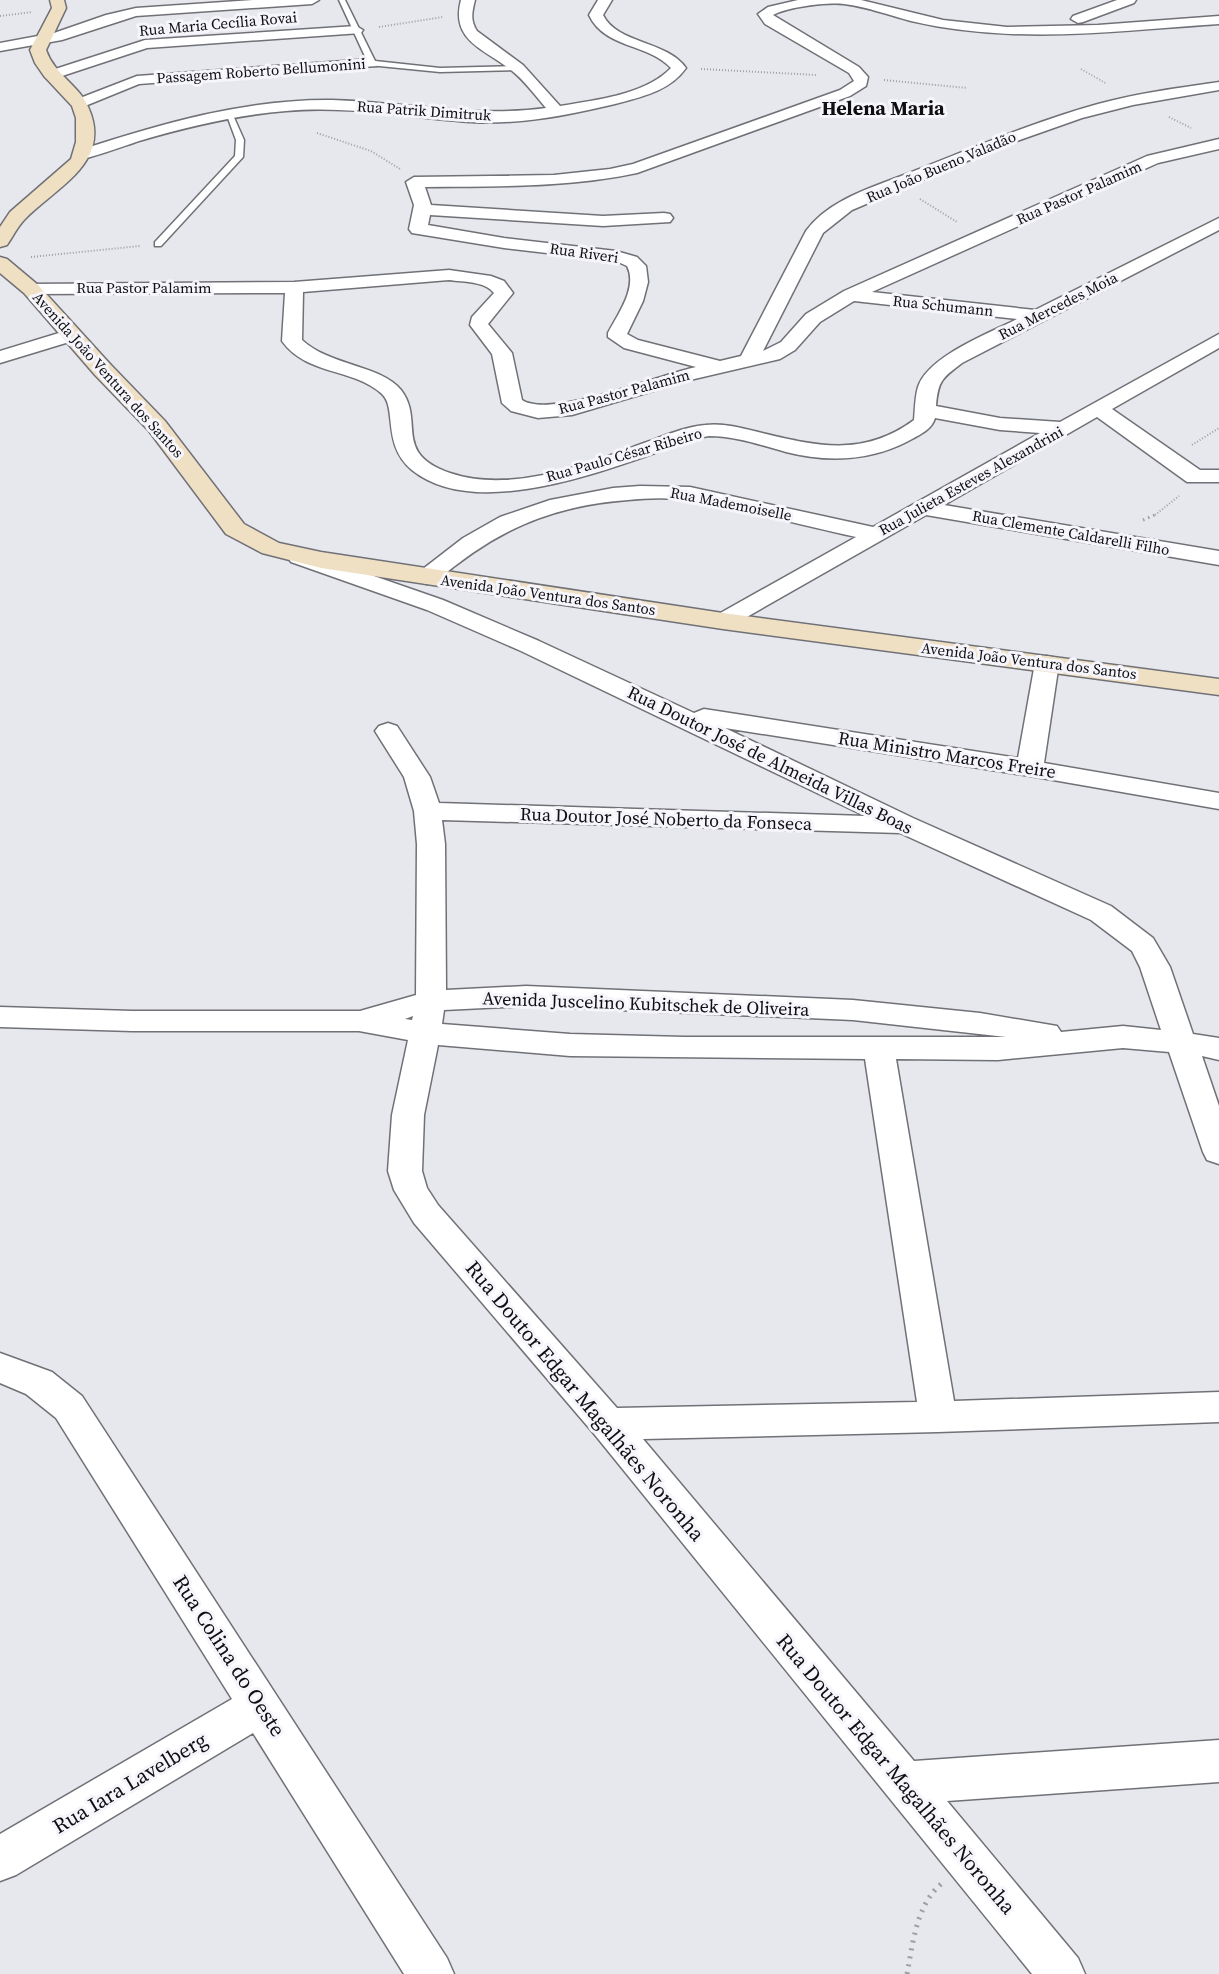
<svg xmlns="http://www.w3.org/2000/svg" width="1219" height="1974" viewBox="0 0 1219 1974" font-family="'Source Serif 4',serif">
	<rect width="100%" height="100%" fill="#e7e8ee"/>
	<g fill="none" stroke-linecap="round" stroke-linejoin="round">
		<defs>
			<path id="service" d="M339,0H345L375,61L440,68L518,66L522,68L518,70L440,72L369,65Z
				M226,113H232L244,140L243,157L161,246H155V242L235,156L236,140Z"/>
			<path id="minor" d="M253,0H319L312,4L136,16L62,40L0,51V43L54,33L106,15L136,8Z
				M461,0H475C472,12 470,20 477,31L523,65L560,106C595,100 645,95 671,68C648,43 605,49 589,15L598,0H612L603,15C617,44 666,40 686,68C670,91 641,97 615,104C568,115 520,125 471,122C409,118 348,105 286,111C236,115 187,127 139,141C121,147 102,154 83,159L75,154L77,151C160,124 244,99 332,100C404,102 473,118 546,108C535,95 524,80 511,70C485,49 450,41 461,0Z
				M798,0H861L943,20L1007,27L1098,25L1219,16V24C1116,31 1013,45 911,21C889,15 867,7 844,4C827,2 788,7 773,15L859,67L868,77L866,86L850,96L637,173C567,188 496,186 425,187L431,205L603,216L664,213L670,214L673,218L670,222L603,226L430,215L428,225L504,238L616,251L637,257L646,266L648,282L643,301L627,334L638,340L720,361L741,356L806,231C829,199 874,187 909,173C971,149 1033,122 1098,104C1138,93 1178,88 1219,82V90L1133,105L1082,118L1000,147L852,210L823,233L763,351L781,342L806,314L844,291L1147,156L1219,139V149L1158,163L872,292L1035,310L1219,218V230L962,363C942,378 938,381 936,406L1000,418L1060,422L1219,334V348L1112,409L1200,470H1219V482H1187L1097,417L944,505L1219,551V565L926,515L731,626L723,628L715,626L711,621L715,616L856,537C801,525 746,510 691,501C671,497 648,498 628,500C549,506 495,531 435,582L427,584L419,582L415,577L419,572L463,538L500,517L550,500L613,488L640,486L690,487L873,527L1040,433L1000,430L935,418C932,429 921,434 912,439C873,461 828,463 786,452C761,445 735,436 709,436C687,439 665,450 644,457C583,478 470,517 412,470C381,444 398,407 381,393C352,368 306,375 282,341L285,293L31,294L25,293L22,289L25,285L31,284L294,282L449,270L491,276L504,281L513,293L488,324L512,353L522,400C551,419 659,375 696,367L624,348L608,337V333C618,314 638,287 627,266L616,261L504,248L412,233L409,229L414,205L406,182L414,177L554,175L610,169L633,164L840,90L854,81L849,73L765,24L758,14L768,7ZM449,280C463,282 485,281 494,293L472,317L470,325L492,354L502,403L511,411L538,418L572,415L690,380L780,359L795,350L820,322L854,301L1017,319C990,333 928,356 918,387C915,397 915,409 914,420C861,459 813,445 754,431C738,427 721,423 705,425C684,427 664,436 644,443C586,464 512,494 450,473C392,453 425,421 401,390C381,365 330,366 302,340L303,292Z
				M1117,0H1136L1134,3L1083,22L1078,23L1071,19L1073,16Z
				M356,26L363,30L361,33L147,48L56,78H46L44,75L46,72L145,40Z
				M372,59L379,63L377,66L139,84L85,106L80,108L72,103L75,100L137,76Z
				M72,329L79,331L82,335L79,339L0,363V351Z
				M299,550L443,600L539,641L694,713L704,709L1018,758L1035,663L1038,658L1047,656L1056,658L1059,663L1044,763L1219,793V809L1030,776L725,728L913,818L1111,906L1153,938L1170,967L1193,1034L1219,1038V1060L1202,1056L1219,1106V1164L1207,1160L1203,1152L1169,1052L1123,1048L998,1060L896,1059L954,1401L1219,1392V1422L938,1432L643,1439L914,1761L1219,1740V1782L947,1801L1078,1958L1085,1974H1032L595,1435L414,1223L394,1190L388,1171L392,1115L408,1040L359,1031H132L0,1027V1007L132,1011H360L416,995L417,844L414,811L404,777L375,731L379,726L388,723L397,726L430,777L439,803L865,816L521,651L427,610L291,562L288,557L291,552ZM442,820L900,833L1091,920L1132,951L1140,967L1161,1030L1123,1026L1061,1032L1057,1026L980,1013L853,1000L526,986L446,990L445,844ZM526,1006L853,1020L1006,1037H684L570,1034L442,1024L444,1010ZM413,1016L412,1020L405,1019ZM438,1045L570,1056L865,1059L917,1402L617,1408L438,1205L427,1188L422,1171L424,1115Z
				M0,1353L52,1372L82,1396L447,1958L454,1974H404L253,1733L16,1875L0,1881V1834L232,1699L56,1418L26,1394L0,1383Z"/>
			<path id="secondary" d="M50,0H64L66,8L46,50C55,76 80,85 89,109C112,163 56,187 25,219C18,226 13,236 7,245L0,247V227L10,212L71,159L76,142V118L72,106L44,76L35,63L30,50L52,8Z
				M0,257L7,259L38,285L111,365L165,421L244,524L279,543L321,552L723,613L1219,679V695L723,629L321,568L262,553L226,534L149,431L95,375L24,293L0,273Z"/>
		</defs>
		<!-- service casing -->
		<use href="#service" stroke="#707176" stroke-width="3"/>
		<!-- minor casing -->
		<use href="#minor" stroke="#707176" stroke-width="3"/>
		<!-- secondary casing -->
		<use href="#secondary" stroke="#707176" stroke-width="3"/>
		<!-- path-far2 -->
		<path stroke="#9e9fa3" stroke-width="2" stroke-dasharray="1 2" stroke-linecap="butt" d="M0,16L32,12
			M379,27L443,17
			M701,69L817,75
			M1081,69L1107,84
			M884,80L967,88
			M1169,117L1191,128
			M317,133L371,151L400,169
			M920,199L957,222
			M31,257L140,246
			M1192,445L1219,428
			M1155,515L1179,496"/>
		<!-- path-far1 -->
		<path stroke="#9e9fa3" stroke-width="3" stroke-dasharray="1.5 4" stroke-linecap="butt" d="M1143,520L1157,514"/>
		<!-- path -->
		<path stroke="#9e9fa3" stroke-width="5" stroke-dasharray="2 6" stroke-linecap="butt" d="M907,1974C913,1943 916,1906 941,1884"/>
		<!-- service -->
		<use href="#service" fill="#fff" fill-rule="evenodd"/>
		<!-- minor -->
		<use href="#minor" fill="#fff" fill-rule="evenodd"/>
		<!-- secondary -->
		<use href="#secondary" fill="#efe0c4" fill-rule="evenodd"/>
	</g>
	<g text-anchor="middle" stroke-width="6" stroke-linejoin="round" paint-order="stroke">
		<!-- far-street labels -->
		<g font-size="15" fill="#0f0f11" stroke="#f5f5fb">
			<text transform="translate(218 24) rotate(-5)" y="5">Rua Maria Cecília Rovai</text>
			<text transform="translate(261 71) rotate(-4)" y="5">Passagem Roberto Bellumonini</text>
			<text transform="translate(424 111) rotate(4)" y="5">Rua Patrik Dimitruk</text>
			<text transform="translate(941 167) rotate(-23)" y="5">Rua João Bueno Valadão</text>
			<text transform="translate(1079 193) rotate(-24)" y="5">Rua Pastor Palamim</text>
			<text transform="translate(584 253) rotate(8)" y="5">Rua Riveri</text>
			<text x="144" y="293">Rua Pastor Palamim</text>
			<text transform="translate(943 306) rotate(6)" y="5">Rua Schumann</text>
			<text transform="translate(1058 306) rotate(-27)" y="5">Rua Mercedes Moia</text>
			<text transform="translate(108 375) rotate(48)" y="5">Avenida João Ventura dos Santos</text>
			<text transform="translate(624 392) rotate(-15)" y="5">Rua Pastor Palamim</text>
			<text transform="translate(624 455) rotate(-16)" y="5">Rua Paulo César Ribeiro</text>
			<text transform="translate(971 481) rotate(-29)" y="5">Rua Julieta Esteves Alexandrini</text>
			<text transform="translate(731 504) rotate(11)" y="5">Rua Mademoiselle</text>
			<text transform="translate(1071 533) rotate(10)" y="5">Rua Clemente Caldarelli Filho</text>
			<text transform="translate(548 595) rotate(8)" y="5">Avenida João Ventura dos Santos</text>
			<text transform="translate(1029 661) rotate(7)" y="5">Avenida João Ventura dos Santos</text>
		</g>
		<!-- street labels -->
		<g font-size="18" fill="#0f0f11" stroke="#f5f5fb">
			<text transform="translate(947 755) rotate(9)" y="6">Rua Ministro Marcos Freire</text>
			<text transform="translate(770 760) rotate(26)" y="6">Rua Doutor José de Almeida Villas Boas</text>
			<text transform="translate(666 819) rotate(2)" y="6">Rua Doutor José Noberto da Fonseca</text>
			<text transform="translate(646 1004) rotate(2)" y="6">Avenida Juscelino Kubitschek de Oliveira</text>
		</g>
		<!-- far-district labels -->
		<g font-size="20" font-weight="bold" fill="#0f0f11" stroke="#f5f5fb">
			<text x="883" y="115">Helena Maria</text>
		</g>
		<!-- near-street labels -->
		<g font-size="21" fill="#0f0f11" stroke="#f5f5fb">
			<text transform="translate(585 1401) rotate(50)" y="7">Rua Doutor Edgar Magalhães Noronha</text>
			<text transform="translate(229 1656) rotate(57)" y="7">Rua Colina do Oeste</text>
			<text transform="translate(896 1774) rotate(50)" y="7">Rua Doutor Edgar Magalhães Noronha</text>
			<text transform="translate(130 1783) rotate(-31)" y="7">Rua Iara Lavelberg</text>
		</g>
	</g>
</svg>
